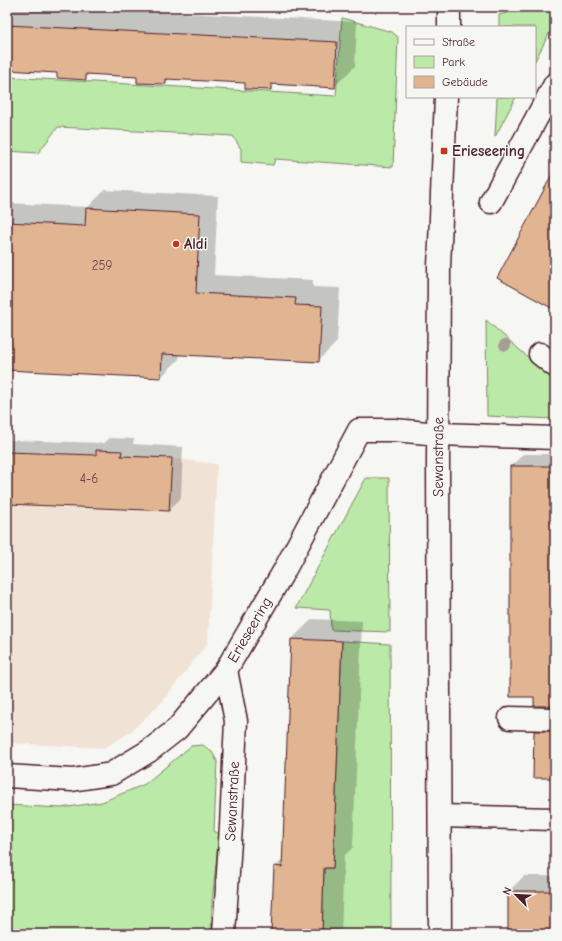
<svg xmlns="http://www.w3.org/2000/svg" width="562" height="941" viewBox="0 0 562 941" font-family="'Comic Neue',sans-serif">
	<rect width="100%" height="100%" fill="#f6f6f2"/>
	<filter id="ink" filterUnits="userSpaceOnUse"><feTurbulence type="fractalNoise" baseFrequency=".025" numOctaves="2"/><feDisplacementMap in="SourceGraphic" scale="8" xChannelSelector="R" yChannelSelector="G"/><feConvolveMatrix kernelMatrix="1 2 1 2 8 2 1 2 1" color-interpolation-filters="sRGB"/></filter>
	<g filter="url(#ink)">
		<!-- built -->
		<path fill="#f0e2d5" d="M7,452L176,459L217,464L208,642L162,702L129,733L104,748L7,743Z"/>
		<!-- green -->
		<path fill="#bbe9a7" stroke="#828469" d="M515,11H555V22L535,61V27H499V15Z
			M342,18L392,32L398,37L393,167L275,159L273,165L241,162V149L233,136L58,127L38,153L7,151V77L336,96Z
			M497,97H516L495,137Z
			M486,320L555,381V419L487,416Z
			M366,478H389L390,632L331,630L330,610L296,608Z
			M342,641L390,644L391,934H322L324,868H333Z
			M203,745L212,752L217,761L214,831L219,834L212,902L211,934H7V805L61,808L102,802L145,784L191,746Z"/>
		<!-- shadow -->
		<path fill="#0003" d="M7,7H72L357,22L355,66L334,87L276,83L271,89L246,82L171,78L165,83L138,76L90,73L85,79L58,72L10,69L7,72Z
			M105,190L218,196L214,275L313,280V287L340,288L337,342L318,361L180,354L179,359L161,377L7,369V203L88,207Z
			M7,424L12,425L11,440L104,443L110,438L134,439L133,444L183,447L181,498L169,510L7,503Z
			M523,454H555V705L511,467Z
			M312,619L362,621L353,847L344,856L341,934H272L275,867L284,858L292,639Z
			M539,727L555,728V777L535,731Z
			M524,876H555V934H509V891Z"/>
		<!-- building -->
		<path fill="#e1b492" stroke="#4a1f2b" d="M7,25L337,42L335,88L271,84V90L245,89V83L166,79V84L137,83V77L86,74V80L57,78V73L7,70Z
			M555,169V310L497,278Z
			M86,208L200,214L196,293L296,298L295,305L322,306L319,362L162,354L161,378L7,370V222L85,226Z
			M96,450L122,451L121,456L172,458L169,511L7,504V452L96,455Z
			M510,466H555V706H534V697H510Z
			M291,639L342,641L333,868H324L322,934H271L274,866L282,867Z
			M534,731H555V778H533Z
			M508,891H555V934H508Z"/>
		<g fill="none" stroke-linecap="round" stroke-linejoin="round">
			<defs>
				<g id="minor">
					<path d="M449,27V7"/>
					<path d="M491,202L555,84"/>
					<path d="M540,354L555,366"/>
					<path d="M510,718L555,719"/>
					<path id="s1" d="M7,776L72,780L111,774L149,751L177,729L226,670L284,571L359,430H394L439,434L555,438"/>
					<path d="M440,816L555,819"/>
					<path id="s2" d="M224,934L231,826L236,721L226,670"/>
					<path id="s3" d="M440,934L438,463L439,267L446,97"/>
				</g>
			</defs>
			<!-- minor casing -->
			<use href="#minor" stroke="#4a1f2b" stroke-width="25"/>
			<!-- minor -->
			<use href="#minor" stroke="#f6f6f2" stroke-width="22"/>
		</g>
		<!-- trees -->
		<circle fill="#a79c96" cx="505" cy="345" r="6"/>
	</g>
	<!-- markers -->
	<g fill="#c8321e" stroke="#f6f6f2" stroke-width="1.5">
		<rect x="440" y="147" width="8" height="8" rx="2"/>
		<circle cx="176" cy="244" r="4"/>
	</g>
	<g text-anchor="middle" stroke-width="3" stroke-linejoin="round" paint-order="stroke">
		<!-- number labels -->
		<g font-size="13" fill="#704445">
			<text x="102" y="270">259</text>
			<text x="89" y="483">4-6</text>
		</g>
		<!-- poi labels -->
		<g font-size="15" font-weight="bold" fill="#4a1f2b" stroke="#f6f6f2" text-anchor="start">
			<text x="452" y="156">Erieseering</text>
			<text x="184" y="249">Aldi</text>
		</g>
		<!-- street labels -->
		<g font-size="15" fill="#4a1f2b" stroke="#f6f6f2">
			<text dy="5" stroke="none"><textPath href="#s3" startOffset="477">Sewanstraße</textPath></text>
			<text dy="5" stroke="none"><textPath href="#s1" startOffset="308">Erieseering</textPath></text>
			<text dy="5" stroke="none"><textPath href="#s2" startOffset="133">Sewanstraße</textPath></text>
		</g>
	</g>
	<!-- margin -->
	<rect width="562" height="941" fill="none" stroke="#f6f6f2" stroke-width="24"/>
	<rect x="12" y="12" width="538" height="917" fill="none" stroke="#4a1f2b" stroke-width="1.5" filter="url(#ink)"/>
	<!-- legend -->
	<rect x="406" y="26" width="130" height="72" fill="#f6f6f2" stroke="#b1a0a2"/>
	<rect x="414" y="39" width="20" height="6" fill="#f6f6f2" stroke="#b1a0a2"/>
	<text x="442" y="46" font-size="12" fill="#4a1f2b">Straße</text>
	<rect x="414" y="56" width="20" height="12" fill="#bbe9a7" stroke="#b1a0a2"/>
	<text x="442" y="66" font-size="12" fill="#4a1f2b">Park</text>
	<rect x="414" y="76" width="20" height="12" fill="#e1b492" stroke="#b1a0a2"/>
	<text x="442" y="86" font-size="12" fill="#4a1f2b">Gebäude</text>
	<!-- north arrow -->
	<g transform="translate(516 895) rotate(294)" stroke="#f6f6f2" stroke-width="3" paint-order="stroke">
	<path d="M0-3L7 15L0 10L-7 15Z" fill="#4a1f2b"/>
	<text y="-6" font-size="11" font-weight="bold" text-anchor="middle" fill="#4a1f2b">N</text>
	</g>
</svg>
